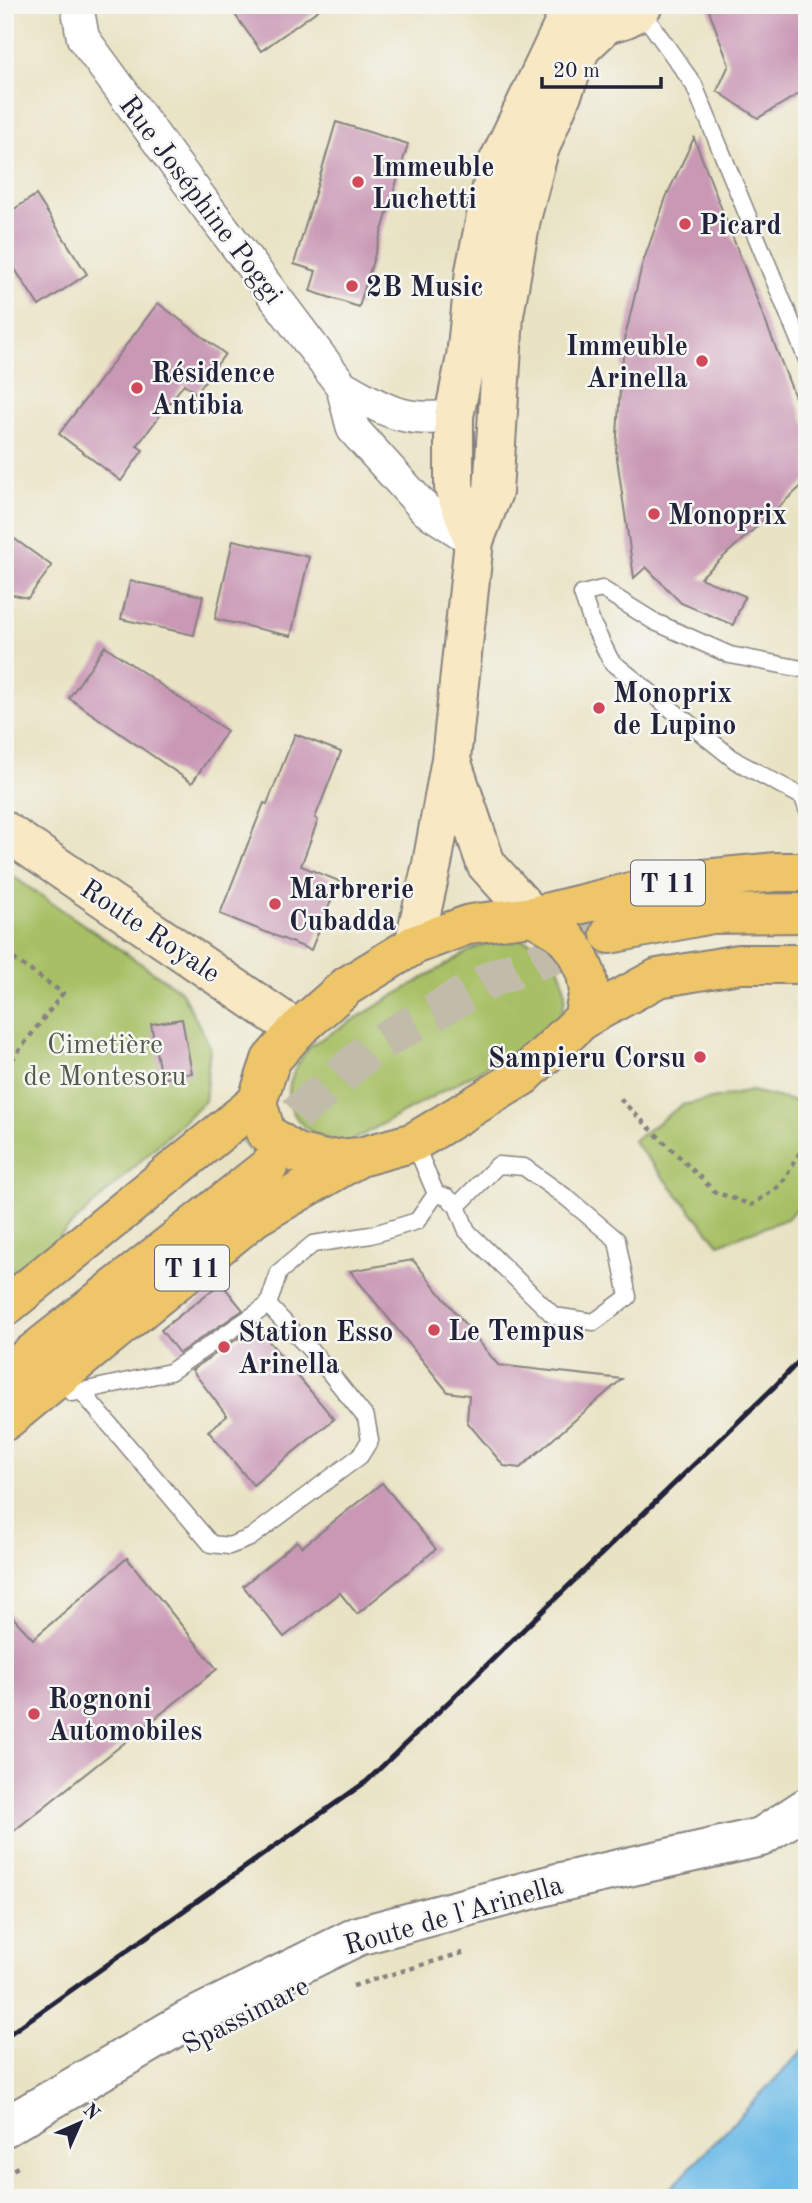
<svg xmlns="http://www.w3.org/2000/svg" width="812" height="2203" viewBox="0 0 812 2203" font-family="'Old Standard TT',serif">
	<rect width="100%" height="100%" fill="#f6f6f2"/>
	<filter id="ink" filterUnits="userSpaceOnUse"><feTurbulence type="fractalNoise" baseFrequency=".0143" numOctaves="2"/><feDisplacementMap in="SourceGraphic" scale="14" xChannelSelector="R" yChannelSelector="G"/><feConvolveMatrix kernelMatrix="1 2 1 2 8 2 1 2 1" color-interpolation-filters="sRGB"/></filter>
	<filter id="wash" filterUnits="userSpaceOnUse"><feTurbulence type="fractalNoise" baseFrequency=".00686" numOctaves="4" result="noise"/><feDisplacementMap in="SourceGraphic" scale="28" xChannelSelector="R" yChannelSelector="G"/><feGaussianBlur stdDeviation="1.57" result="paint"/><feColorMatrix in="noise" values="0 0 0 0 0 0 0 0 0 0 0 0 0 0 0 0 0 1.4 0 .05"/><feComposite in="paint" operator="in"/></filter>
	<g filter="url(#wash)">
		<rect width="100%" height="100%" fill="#e9e3c4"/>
		<!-- green -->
		<path fill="#a7c065" stroke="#647150" stroke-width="2" d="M5,871L181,991L210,1046L205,1101L5,1287Z
			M512,937C524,941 539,943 548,952C559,963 568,988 564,1004C562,1016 551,1027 543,1036L346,1144C286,1133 272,1092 311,1045L471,950L495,939Z
			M751,1091L807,1104V1196L787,1219L719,1244L633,1141L682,1105Z"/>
		<!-- water -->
		<path fill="#6dbbe7" stroke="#486e91" stroke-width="2" d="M807,2046V2198H661Z"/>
		<g id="blocks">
			<!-- building -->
			<path fill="#c998b5" d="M228,5H325L261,51Z
				M707,5H807V89L758,118L717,91L729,65Z
				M336,122L408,144L359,307L310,291L316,271L294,264Z
				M694,138L807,428V481L700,578L745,596L733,625L681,603L646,567L634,578L616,451L621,374L626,333L642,265L667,195Z
				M36,195L87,274L39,306L5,254V215Z
				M158,303L225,354L196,393L184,384L137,446L143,450L121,481L59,434Z
				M5,532L52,566L28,598L5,593Z
				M233,540L309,557L291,636L215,619Z
				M130,581L203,596L194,635L121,619Z
				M105,646L227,731L192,783L69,698Z
				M295,734L341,752L315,818L318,820L301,866L339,881L311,950L220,914L264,803L267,804Z
				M182,1019L192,1073L161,1079L151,1024Z
				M413,1260L498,1365L622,1379L520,1468L504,1466L467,1422L469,1395L448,1392L350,1271Z
				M221,1283L243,1310L179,1353L161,1330Z
				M256,1326L334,1419L253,1485L208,1431L227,1416L192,1370Z
				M382,1483L436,1549L357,1614L340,1593L284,1637L243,1586L297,1541L302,1547Z
				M127,1558L217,1669L5,1838V1609L33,1639Z"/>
		</g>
	</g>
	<g filter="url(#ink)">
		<use href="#blocks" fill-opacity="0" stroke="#868280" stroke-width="2"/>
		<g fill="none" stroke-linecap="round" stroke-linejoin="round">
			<!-- primary-tunnel -->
			<path stroke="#c1bca9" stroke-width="38" stroke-dasharray="38 19" stroke-linecap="butt" d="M253,1152L374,1046L493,978L604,936"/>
			<defs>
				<path id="service" d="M640,9L694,85L807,360
					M807,670L730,655L655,622L602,589L582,594L592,623L611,661L736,761L803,797L807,809
					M436,1194L447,1197L457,1206L467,1231L554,1316L594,1322L628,1297L617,1240L567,1198L524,1167L498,1165L457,1206
					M82,1392L211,1544L229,1546L250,1538L360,1456L370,1440L366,1418L318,1358L268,1305L279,1272L313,1244L371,1235L417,1221L436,1194L414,1142
					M73,1393L170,1372L268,1305"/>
				<path id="minor" d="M77,5L83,38L180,171L342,386L353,429L426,510L474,541
					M342,386C385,410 402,423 454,416"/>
				<path id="tertiary" d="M5,2127L188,2020L358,1936L557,1883L761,1837L807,1807"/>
				<path id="secondary" d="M583,14C601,29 629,22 643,5
					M474,541L454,488V416L466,357L475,271L496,167L573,5
					M452,763L486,864L533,916
					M5,831L297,1030
					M414,945L432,864L451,759L474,541L493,492L504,315L521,219L539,150L581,48L607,23"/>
				<path id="primary" d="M533,916L562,933L577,953L586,974L589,991L583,1019L523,1076L414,1142L360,1157L325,1160L296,1153L266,1133L257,1102L271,1060L297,1030L347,986L414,945L470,924L533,916L672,882L776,872H807
					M610,934L712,914L807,913
					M583,1019L658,978L739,964H807
					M5,1307L257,1102
					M5,1375L268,1167
					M5,1421L255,1217L356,1159"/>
			</defs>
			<!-- service casing -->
			<use href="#service" stroke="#868280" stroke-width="19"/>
			<!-- minor casing -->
			<use href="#minor" stroke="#868280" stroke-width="35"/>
			<!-- tertiary casing -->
			<use href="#tertiary" stroke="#868280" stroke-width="42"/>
			<!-- secondary casing -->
			<use href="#secondary" stroke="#868280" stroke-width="42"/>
			<!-- primary casing -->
			<use href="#primary" stroke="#868280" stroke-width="42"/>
			<!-- path -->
			<path stroke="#868280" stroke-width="4.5" stroke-dasharray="5 5" stroke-linecap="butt" d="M5,953L63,993L5,1069
				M620,1099L715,1192L752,1205L781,1185L807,1140
				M353,1986L465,1952
				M5,2175L19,2166"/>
			<!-- service -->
			<use href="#service" stroke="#fff" stroke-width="16"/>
			<!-- minor -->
			<use href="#minor" stroke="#fff" stroke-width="32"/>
			<!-- tertiary -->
			<use href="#tertiary" stroke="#fff" stroke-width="38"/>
			<!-- secondary -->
			<use href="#secondary" stroke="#f8e8c3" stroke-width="38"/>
			<!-- primary -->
			<use href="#primary" stroke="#eec569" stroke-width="38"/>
			<!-- rail -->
			<path stroke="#22223b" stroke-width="5" d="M5,2037L367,1781L773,1388L807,1353"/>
		</g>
	</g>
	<!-- markers -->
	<g fill="#d1495b" stroke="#f6f6f2" stroke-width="2.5">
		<circle cx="358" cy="182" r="7"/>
		<circle cx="685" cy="224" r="7"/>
		<circle cx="352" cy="286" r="7"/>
		<circle cx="702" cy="361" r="7"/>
		<circle cx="137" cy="388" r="7"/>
		<circle cx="654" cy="514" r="7"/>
		<circle cx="599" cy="708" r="7"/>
		<circle cx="275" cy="904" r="7"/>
		<circle cx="700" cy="1057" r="7"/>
		<circle cx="434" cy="1330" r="7"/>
		<circle cx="224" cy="1347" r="7"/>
		<circle cx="34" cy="1714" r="7"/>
	</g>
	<g text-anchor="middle" stroke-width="5" stroke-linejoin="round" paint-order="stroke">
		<!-- shield labels -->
		<g fill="#f6f6f2" stroke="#626272" stroke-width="2">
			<rect x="631" y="860.5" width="74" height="45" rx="5"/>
			<rect x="155" y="1245.5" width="74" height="45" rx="5"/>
		</g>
		<g font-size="26" font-weight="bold" fill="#22223b">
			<text x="668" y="892">T 11</text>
			<text x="192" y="1277">T 11</text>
		</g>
		<!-- poi labels -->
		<g font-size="28" font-weight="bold" fill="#22223b" stroke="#f6f6f2" text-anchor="start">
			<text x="372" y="176">Immeuble<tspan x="372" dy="32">Luchetti</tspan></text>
			<text x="699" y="234">Picard</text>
			<text x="366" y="296">2B Music</text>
			<text x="688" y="355" text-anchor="end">Immeuble<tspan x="688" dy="32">Arinella</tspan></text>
			<text x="151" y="382">Résidence<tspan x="151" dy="32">Antibia</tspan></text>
			<text x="668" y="524">Monoprix</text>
			<text x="613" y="702">Monoprix<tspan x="613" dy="32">de Lupino</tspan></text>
			<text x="289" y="898">Marbrerie<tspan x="289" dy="32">Cubadda</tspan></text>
			<text x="686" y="1067" text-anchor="end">Sampieru Corsu</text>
			<text x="448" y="1340">Le Tempus</text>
			<text x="238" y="1341">Station Esso<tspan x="238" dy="32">Arinella</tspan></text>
			<text x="48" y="1708">Rognoni<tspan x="48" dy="32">Automobiles</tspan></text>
		</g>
		<!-- street labels -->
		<g font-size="28" fill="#22223b" stroke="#f6f6f2">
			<text transform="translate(202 199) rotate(53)" y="10">Rue Joséphine Poggi</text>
			<text transform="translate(151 930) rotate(34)" y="10">Route Royale</text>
			<text transform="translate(453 1914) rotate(-16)" y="10">Route de l'Arinella</text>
			<text transform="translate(245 2014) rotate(-27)" y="10">Spassimare</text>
		</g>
		<!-- park labels -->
		<g font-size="28" fill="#51594a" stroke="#f6f6f2">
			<text x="105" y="1053">Cimetière<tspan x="105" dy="32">de Montesoru</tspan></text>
		</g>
	</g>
	<!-- margin -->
	<rect width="812" height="2203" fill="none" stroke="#f6f6f2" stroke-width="28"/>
	<!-- north arrow -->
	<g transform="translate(80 2123) rotate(45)" stroke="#f6f6f2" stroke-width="5" paint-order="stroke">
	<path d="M0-5L12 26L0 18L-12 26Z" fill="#22223b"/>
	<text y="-10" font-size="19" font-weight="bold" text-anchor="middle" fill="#22223b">N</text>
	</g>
	<!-- scale -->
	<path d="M542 77v10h119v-10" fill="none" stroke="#22223b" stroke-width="3.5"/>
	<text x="553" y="77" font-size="21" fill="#22223b" stroke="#f6f6f2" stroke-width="5" paint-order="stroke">20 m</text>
</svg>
